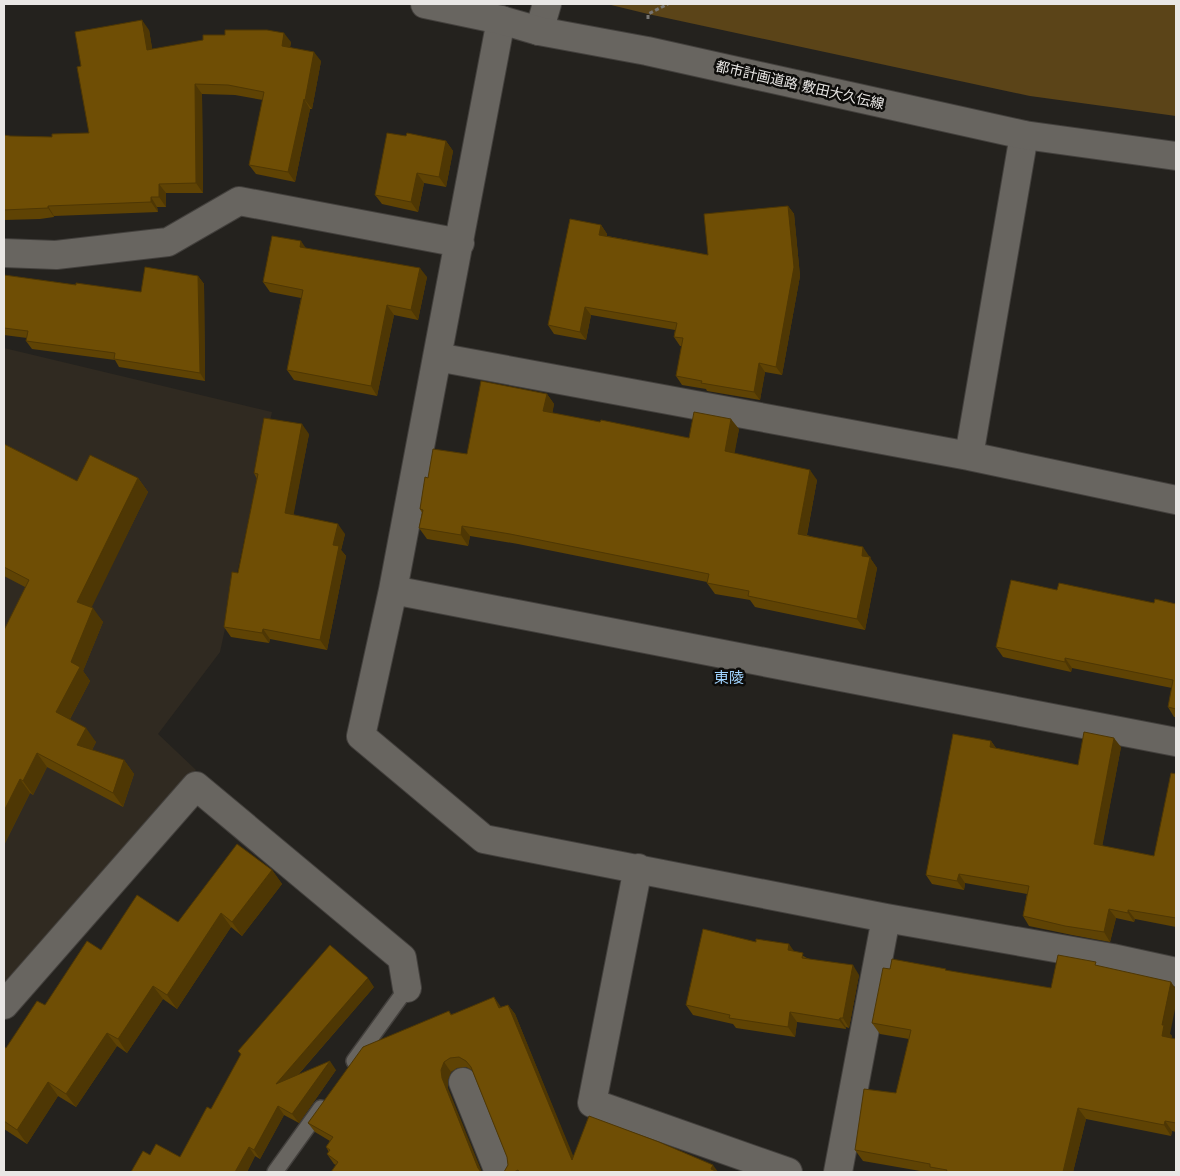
<svg xmlns="http://www.w3.org/2000/svg" width="1180" height="1176" viewBox="0 0 1180 1176" font-family="'DejaVu Sans','Noto Sans JP',sans-serif">
	<rect width="100%" height="100%" fill="#24221e"/>
	<!-- built -->
	<path fill="#302a21" d="M4,348L272,412L220,652L158,734L196,770L4,983Z"/>
	<!-- forest -->
	<path fill="#5b4418" d="M607,4H1176V116L1030,96L648,14Z"/>
	<g fill="none" stroke-linecap="round" stroke-linejoin="round">
		<defs>
			<path id="lane" d="M354,1061L407,988
				M275,1172L321,1108"/>
			<path id="street" d="M539,31L547,4
				M4,253L56,255L168,242L239,201L460,243
				M437,357L501,20
				M969,456L1024,135
				M1176,500L969,456L437,357L393,590L361,736L484,839L886,918L1112,958L1176,972
				M393,590L1176,742
				M638,868L592,1103L788,1172
				M4,1005L196,786L402,958L407,988
				M463,1082L499,1172
				M838,1172L886,918"/>
			<path id="secondary" d="M425,4L501,20L539,31L647,51L1024,135L1176,156"/>
		</defs>
		<!-- lane casing -->
		<use href="#lane" stroke="#43403d" stroke-width="18"/>
		<!-- street casing -->
		<use href="#street" stroke="#43403d" stroke-width="30"/>
		<!-- secondary casing -->
		<use href="#secondary" stroke="#43403d" stroke-width="30"/>
		<!-- path -->
		<path stroke="#787673" stroke-width="3" stroke-dasharray="4 2.5" stroke-linecap="butt" d="M648,19V14L668,4"/>
		<!-- lane -->
		<use href="#lane" stroke="#686560" stroke-width="15"/>
		<!-- street -->
		<use href="#street" stroke="#686560" stroke-width="28"/>
		<!-- secondary -->
		<use href="#secondary" stroke="#686560" stroke-width="28"/>
	</g>
	<!-- wall -->
	<path fill="#5f4304" d="M149,30L152,49L291,42L290,47L321,61L312,109H310L295,182L256,174L249,165L263,100L235,95L202,94L203,193H166V207H157L158,212L54,216V217L40,219L4,220V135L10,136L52,137L89,133L81,66Z
		M406,136L446,141L453,151L446,187L424,183L418,212L382,204L375,195Z
		M788,206L794,214L800,276L782,375L765,372L760,400L707,391L706,389L682,385L676,376L682,346H680L674,337L675,330L591,315L586,340L554,334L548,325L601,225L607,234V236L708,255Z
		M305,248L427,277L418,320L394,315L377,396L294,380L287,370L301,298L270,292L263,282Z
		M4,275L76,285L141,292L198,276L204,284L205,381L119,367L115,360L32,349L26,341L27,338L4,335Z
		M547,394L554,404L552,413L600,422L689,438L739,429L734,453L817,480L807,535L871,557L870,558L877,568L865,630L755,607L750,600L715,594L707,583V582L518,544L470,536L468,546L427,539L419,528L422,513L420,509L428,478L467,454Z
		M309,434L293,515L345,534L341,550L346,556L327,650L270,639L269,643L231,637L224,627L238,573L257,479L254,473Z
		M4,444L77,481L138,478L148,492L91,607L103,622L83,671L90,681L70,719L96,742L92,750L124,760L134,774L123,807L47,767L33,795L30,793L4,845L25,587L4,576Z
		M1057,590L1154,603L1176,604V717H1174L1168,707L1172,688L1072,668L1071,672L1003,657L996,647Z
		M991,741L996,748L1078,765L1121,747L1102,846L1154,856L1176,774V927L1135,919L1134,922L1116,918L1110,942L1072,935L1029,926L1023,916L1027,894L965,883L964,890L932,884L926,875Z
		M272,870L282,884L242,936L231,927L177,1009L163,999L127,1053L117,1046L76,1107L58,1096L27,1144L4,1129V1047L6,1048L45,1005L101,950L178,922Z
		M794,951L807,958L859,975L849,1028L846,1027V1029L797,1022L795,1037L736,1028L733,1024L693,1015L686,1005Z
		M1099,966L1170,1034L1172,1036L1171,1038L1176,1039V1132L1172,1131L1171,1136L1086,1119L1073,1172H926L863,1161L855,1150L896,1093L909,1039L880,1034L872,1023L890,969L947,971L1051,988Z
		M374,987L298,1075L336,1070L299,1123L284,1115L260,1159L255,1156L247,1172H131L150,1155L180,1157L211,1109L241,1055L238,1051Z
		M508,1005L515,1014L573,1157L718,1172H504L508,1165L507,1157L472,1070L466,1067L457,1068L451,1072L448,1079V1088L336,1165L334,1164L327,1154L329,1152L326,1147L330,1141L315,1132L308,1123L451,1014L501,1007Z"/>
	<!-- shaded-wall -->
	<path fill="#4e3704" d="M142,20L149,30L154,59L147,50Z
		M284,33L291,42L289,55L282,46Z
		M314,52L321,61L312,109L305,100Z
		M195,84L202,94L203,193L196,183Z
		M304,99L310,109L295,182L288,172Z
		M446,141L453,151L446,187L439,177Z
		M417,173L424,183L418,212L411,202Z
		M159,184L166,193V207L159,197Z
		M151,197L157,207L158,212L151,202Z
		M48,206L54,216V217L48,208Z
		M788,206L794,214L800,276L782,375L776,367Z
		M601,225L607,234L605,243L599,235Z
		M301,241L308,251L300,247Z
		M420,268L427,277L418,320L411,310Z
		M198,276L204,284L205,381L200,373Z
		M387,305L394,315L377,396L371,386Z
		M585,307L591,315L586,340L580,332Z
		M759,363L765,372L760,400L754,392Z
		M547,394L554,404L551,422L543,411Z
		M731,419L739,429L733,462L725,451Z
		M302,424L309,434L292,523L285,513Z
		M810,470L817,480L805,544L798,534Z
		M138,478L148,492L87,617L77,602Z
		M338,524L345,534L341,550L346,556L327,650L320,640L333,545Z
		M462,526L470,536L468,546L461,535Z
		M863,547L877,568L865,630L857,619L862,556Z
		M93,608L103,622L83,671L90,681L66,726L56,712L71,662Z
		M263,629L270,639L269,643L262,633Z
		M1065,658L1072,668L1071,672L1065,662Z
		M86,728L96,742L87,759L77,745Z
		M1114,738L1121,747L1101,853L1094,844Z
		M991,741L997,750L990,747Z
		M37,753L47,767L33,795L23,781Z
		M124,760L134,774L123,807L113,793Z
		M20,779L30,793L4,845V811Z
		M272,870L282,884L242,936L232,922Z
		M959,874L965,883L964,890L957,881Z
		M1109,909L1116,918L1110,942L1104,932Z
		M1128,910L1135,919L1134,922L1128,913Z
		M221,913L231,927L177,1009L167,995Z
		M789,944L796,954L788,950Z
		M853,965L859,975L849,1028L843,1018Z
		M368,978L374,987L282,1093L276,1084Z
		M1171,982L1176,989V1004L1170,1034L1172,1036L1170,1047L1162,1036V1025Z
		M153,986L163,999L127,1053L118,1039Z
		M494,997L501,1007L506,1018L499,1008Z
		M508,1005L515,1014L579,1170L572,1160Z
		M790,1012L797,1022L795,1037L788,1027Z
		M840,1018L846,1027V1029L839,1020Z
		M107,1033L117,1046L76,1107L66,1094Z
		M330,1061L336,1070L299,1123L292,1114Z
		M444,1062L451,1072L448,1079V1088L482,1172H481L478,1168L442,1078L441,1070Z
		M48,1082L58,1096L27,1144L17,1130Z
		M278,1106L284,1115L260,1159L254,1150Z
		M1078,1108L1086,1119L1073,1172H1063Z
		M1165,1121L1172,1131L1171,1136L1164,1125Z
		M249,1147L255,1156L247,1172H235Z
		M713,1165L718,1172L711,1169Z"/>
	<!-- building -->
	<path fill="#6f4e05" stroke="#4e3704" d="M142,20L147,50L203,40V35H225V30H267L284,33L282,46L314,52L305,100L304,99L288,172L249,165L264,92L228,85L195,84L196,183L159,184V197H151V202L48,206V208L4,210V135L10,136L52,137V134L89,133L77,67L81,66L75,32Z
		M387,133L406,136L407,133L446,141L439,177L417,173L411,202L375,195Z
		M788,206L794,267L776,367L759,363L754,392L701,383L702,381L676,376L683,338L674,337L677,323L585,307L580,332L548,325L570,219L601,225L599,235L708,255L704,214Z
		M272,236L301,241L300,247L420,268L411,310L387,305L371,386L287,370L303,290L263,282Z
		M145,267L198,276L200,373L114,359L115,353L26,341L28,331L4,328V275L76,285V283L141,292Z
		M481,381L547,394L543,411L600,422L601,420L689,438L694,412L731,419L725,451L810,470L798,534L863,547L862,556L870,557L857,619L748,596L749,591L707,583L709,574L510,534L462,526L461,535L419,528L423,510L420,509L425,477L428,478L433,449L467,454Z
		M264,418L302,424L285,513L338,524L333,545L339,546L320,640L263,629L262,633L224,627L232,572L238,573L258,474L254,473Z
		M4,444L77,481L90,455L138,478L77,602L93,608L71,662L80,667L56,712L86,728L77,745L124,760L113,793L37,753L23,781L20,779L4,811V630L29,580L4,567Z
		M1011,580L1057,590L1059,583L1154,603L1155,599L1176,604V709L1168,707L1173,680L1065,658V662L996,647Z
		M1084,732L1114,738L1094,844L1154,856L1171,773L1176,774V918L1128,910V913L1109,909L1104,932L1065,926L1023,916L1029,886L959,874L957,881L926,875L953,734L991,741L990,747L1078,765Z
		M237,844L272,870L232,922L221,913L167,995L153,986L118,1039L107,1033L66,1094L48,1082L17,1130L4,1121V1047L6,1048L37,1001L45,1005L87,941L101,950L137,895L178,922Z
		M703,929L756,942V939L789,944L788,950L803,953L802,958L853,965L843,1018H840L839,1020L790,1012L788,1027L729,1018L730,1015L686,1005Z
		M330,945L368,978L276,1084L330,1061L292,1114L278,1106L254,1150L249,1147L235,1172H131L143,1151L150,1155L156,1144L180,1157L207,1107L211,1109L241,1054L238,1051Z
		M1058,955L1096,962L1095,965L1171,982L1162,1025H1164L1162,1036L1176,1039V1123L1165,1121L1164,1125L1078,1108L1063,1172H946L947,1170L930,1167V1164L855,1150L864,1089L896,1093L911,1030L872,1023L883,968L890,969L892,959L946,969L945,970L1051,988Z
		M494,997L499,1008L508,1005L572,1160L589,1116L659,1142L713,1165L711,1169L718,1172H519L518,1170L514,1172H504L508,1165L507,1157L471,1067L466,1061L459,1057L450,1058L444,1062L441,1070L442,1078L478,1168L481,1172H331L338,1162L327,1154L330,1150L326,1147L333,1137L308,1123L363,1047L449,1011L451,1015Z"/>
	<g text-anchor="middle" stroke-width="5" stroke-linejoin="round" paint-order="stroke">
		<!-- street labels -->
		<g font-size="14" fill="#e9e7e5" stroke="#0d0c0a">
			<text transform="translate(800 85) rotate(13)" y="5">都市計画道路 敷田大久伝線</text>
		</g>
		<!-- neighbourhood labels -->
		<g font-size="15" fill="#a1d4ff" stroke="#0d0c0a">
			<text x="729" y="683">東陵</text>
		</g>
	</g>
	<!-- border -->
	<rect width="1180" height="1176" fill="none" stroke="#e9e7e5" stroke-width="10"/>
</svg>
